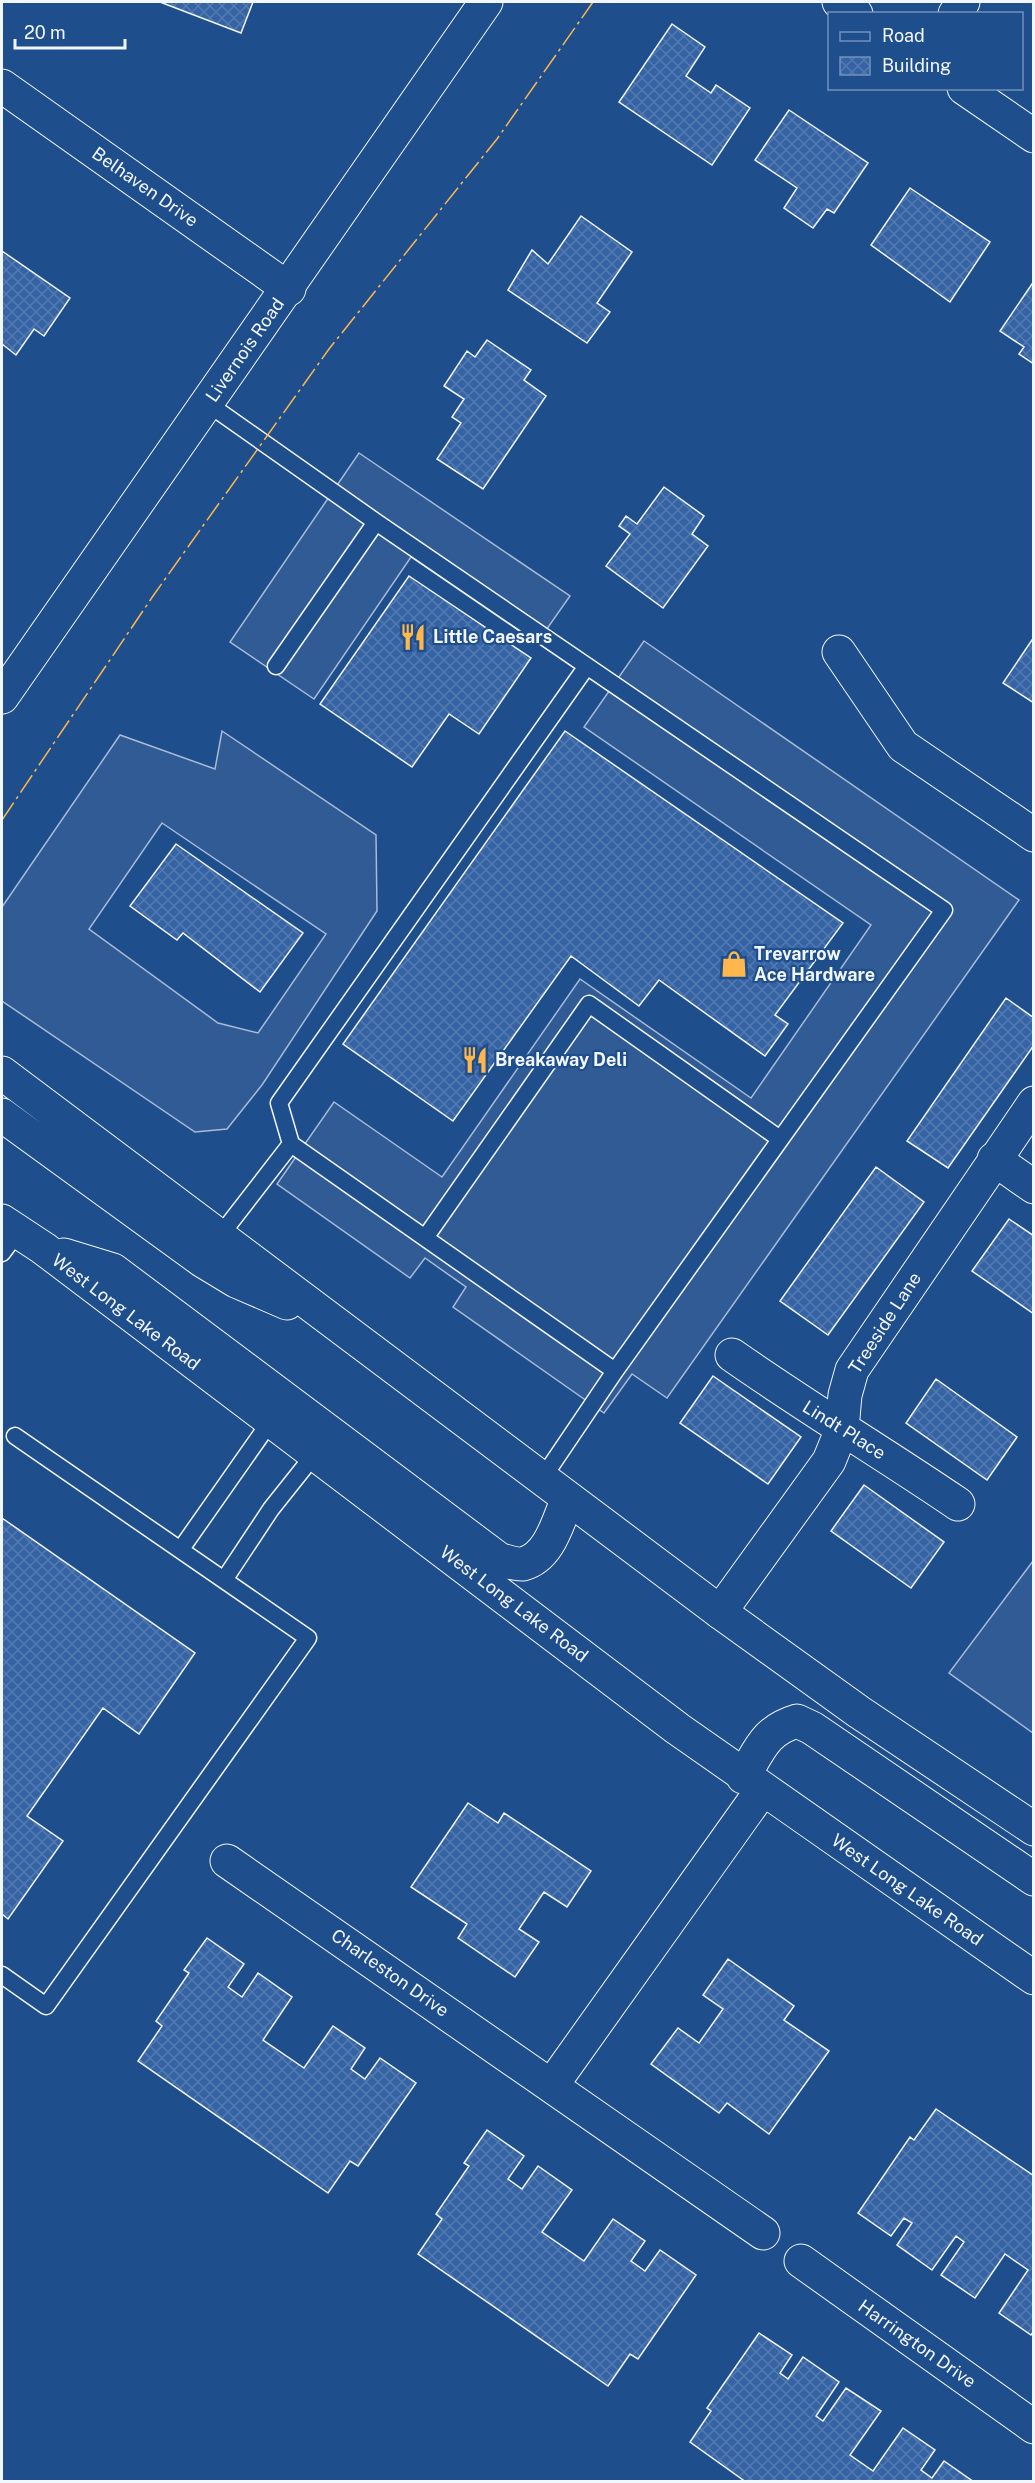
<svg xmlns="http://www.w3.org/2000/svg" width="1035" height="2483" viewBox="0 0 1035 2483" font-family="'Public Sans',sans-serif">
	<defs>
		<pattern id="building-cross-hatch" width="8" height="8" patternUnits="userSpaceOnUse" patternTransform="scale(1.5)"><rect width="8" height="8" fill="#3563a3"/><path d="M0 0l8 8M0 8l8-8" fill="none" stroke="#537ab1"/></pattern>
	</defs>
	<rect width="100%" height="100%" fill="#1f4e8c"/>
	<!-- built -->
	<path fill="#305b95" stroke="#a8bbd7" stroke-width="1.5" fill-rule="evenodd" d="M359,453L570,596L537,643L411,557L314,699L230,642Z
		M644,641L1019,900L667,1398L632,1374L604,1413L453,1307L466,1287L425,1258L410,1278L277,1184L334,1102L442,1177L580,979L751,1098L871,925L584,727Z
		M222,731L376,835L377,911L262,1085L227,1129L195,1132L2,1001V907L120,735L215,769ZM162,823L326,934L258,1033L218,1023L89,929Z
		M1033,1561V1733L949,1673Z"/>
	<!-- building -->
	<path fill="url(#building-cross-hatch)" stroke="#f2f6ff" stroke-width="1.5" d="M160,2H253L241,33Z
		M672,24L705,47L686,76L711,93L716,85L750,108L712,165L619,102Z
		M789,110L868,163L834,213L827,209L813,228L784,208L797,188L755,160Z
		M910,188L990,242L950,302L871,245Z
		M581,216L632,252L597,303L610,312L587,343L508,290L532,250L548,264Z
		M2,251L70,298L44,336L34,329L16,355L2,344Z
		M1034,281V364L1019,354L1024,347L1000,331Z
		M487,340L531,370L524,380L546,396L483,489L437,459L461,423L452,417L464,399L444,386L467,351L475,357Z
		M664,487L704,516L692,534L708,546L663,608L606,566L630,534L619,526L626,516L637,524Z
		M409,576L531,658L479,734L449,714L412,767L320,704Z
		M1034,637V703L1003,683Z
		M565,731L843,923L775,1015L788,1024L765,1056L659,980L639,1006L571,956L453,1121L343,1044Z
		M176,844L303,933L260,992L183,933L177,940L130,906Z
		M1006,998L1034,1018V1045L948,1168L907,1141Z
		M876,1167L924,1202L828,1335L780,1301Z
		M1009,1219L1034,1236V1314L972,1271Z
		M713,1376L801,1437L768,1484L680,1423Z
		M936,1379L1017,1437L987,1480L906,1423Z
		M864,1485L944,1542L911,1588L831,1531Z
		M2,1518L195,1653L139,1734L103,1708L27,1816L63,1841L8,1919L2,1914Z
		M468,1803L498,1823L504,1813L591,1871L567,1907L544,1892L519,1929L539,1942L515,1977L458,1938L467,1924L411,1887Z
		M207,1938L244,1964L228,1987L242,1997L258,1973L292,1997L263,2040L304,2068L333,2026L365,2048L351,2069L365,2079L380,2058L416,2083L358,2166L350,2161L328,2193L138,2061L162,2026L156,2021L189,1973L184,1970Z
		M728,1959L794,2006L784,2020L829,2051L769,2134L727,2103L719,2113L651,2064L678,2028L699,2043L723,2009L703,1995Z
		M936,2109L1034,2176V2331L1031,2335L999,2313L1028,2270L1005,2254L975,2298L941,2275L964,2242L956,2236L932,2270L897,2245L912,2223L904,2218L891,2236L858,2213L910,2137L914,2140Z
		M487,2130L524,2156L508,2179L522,2189L538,2166L572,2190L542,2232L584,2261L613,2219L645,2241L631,2261L645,2271L660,2250L696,2275L638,2359L630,2354L608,2386L418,2254L442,2219L436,2214L469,2166L464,2163Z
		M759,2333L792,2355L780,2373L788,2379L803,2357L839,2382L816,2416L823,2421L846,2388L881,2411L850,2455L873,2471L903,2428L935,2450L921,2470L932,2478L944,2461L974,2482H746L690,2442L711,2411L707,2408Z"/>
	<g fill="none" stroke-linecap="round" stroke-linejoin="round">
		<defs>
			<path id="lane" d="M207,403L376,522L944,910L615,1371L542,1479
				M276,666L376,522
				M291,1144L615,1371
				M219,1237L291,1144L279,1103L587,666
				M425,1238L589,1004L780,1139
				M2,1253L17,1233
				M181,1549L270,1422
				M224,1580L271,1509L314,1455
				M2,1975L46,2006L308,1638L15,1436"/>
			<path id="street" d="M839,2L856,14
				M955,14L963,2
				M2,86L289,289
				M964,88L1034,136
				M839,652L903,746L1034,835
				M994,1159L1034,1187
				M732,1355C806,1407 883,1453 958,1504
				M720,1612L829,1461L842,1429L845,1395L852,1370L1034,1103
				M227,1861L763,2233
				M552,2085L762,1790
				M801,2261L1034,2427"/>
			<path id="secondary" d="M2,697L486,2
				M2,1073L720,1612L859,1712L1034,1829
				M2,1115L203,1261L236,1281L287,1303
				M2,1221L43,1248L678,1729L1034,1978
				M64,1255L113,1270L500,1560C506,1561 517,1565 523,1564C550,1557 558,1521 568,1498
				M743,1777C760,1750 764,1731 797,1721L812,1728L1034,1879"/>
		</defs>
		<!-- lane casing -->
		<use href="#lane" stroke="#f2f6ff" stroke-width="19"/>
		<!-- street casing -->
		<use href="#street" stroke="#f2f6ff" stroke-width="35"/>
		<!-- secondary casing -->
		<use href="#secondary" stroke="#f2f6ff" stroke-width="35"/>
		<!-- lane -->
		<use href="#lane" stroke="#1f4e8c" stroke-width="16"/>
		<!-- street -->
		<use href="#street" stroke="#1f4e8c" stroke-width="33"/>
		<!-- secondary -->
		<use href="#secondary" stroke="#1f4e8c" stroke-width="33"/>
		<!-- power -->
		<path stroke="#ffb74d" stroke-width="1.5" stroke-dasharray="21 4.5 3 4.5" stroke-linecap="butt" d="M2,820L153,596L329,349L497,139L593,2"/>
	</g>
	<!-- icons -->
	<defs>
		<symbol id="restaurant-bare" viewBox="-9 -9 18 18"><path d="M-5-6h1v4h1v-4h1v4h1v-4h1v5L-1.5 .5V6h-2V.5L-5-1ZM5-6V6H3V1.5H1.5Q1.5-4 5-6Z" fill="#ffb74d" stroke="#1f4e8c" stroke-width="2.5" paint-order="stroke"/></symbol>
		<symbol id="shop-bare" viewBox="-9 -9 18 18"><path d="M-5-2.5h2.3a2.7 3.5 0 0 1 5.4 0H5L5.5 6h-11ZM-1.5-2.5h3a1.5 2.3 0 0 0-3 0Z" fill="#ffb74d" stroke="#1f4e8c" stroke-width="2.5" paint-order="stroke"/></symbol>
	</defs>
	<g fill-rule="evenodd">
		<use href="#restaurant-bare" x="394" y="618" width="38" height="38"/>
		<use href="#shop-bare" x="715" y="945" width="38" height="38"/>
		<use href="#restaurant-bare" x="456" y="1041" width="38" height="38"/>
	</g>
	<g text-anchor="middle" stroke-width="4.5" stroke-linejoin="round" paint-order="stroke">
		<!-- street labels -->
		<g font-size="18" fill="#f2f6ff" stroke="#1f4e8c">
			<text transform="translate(145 187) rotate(35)" y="6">Belhaven Drive</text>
			<text transform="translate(245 350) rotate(-55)" y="6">Livernois Road</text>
			<text transform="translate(126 1312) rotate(37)" y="6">West Long Lake Road</text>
			<text transform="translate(885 1323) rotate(-57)" y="6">Treeside Lane</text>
			<text transform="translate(844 1430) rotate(32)" y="6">Lindt Place</text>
			<text transform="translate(514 1604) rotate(37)" y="6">West Long Lake Road</text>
			<text transform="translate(907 1890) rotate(35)" y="6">West Long Lake Road</text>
			<text transform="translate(390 1973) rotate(35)" y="6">Charleston Drive</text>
			<text transform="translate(917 2344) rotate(35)" y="6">Harrington Drive</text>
		</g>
		<!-- poi labels -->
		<g font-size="18" font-weight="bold" fill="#f2f6ff" stroke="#1f4e8c" text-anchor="start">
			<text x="433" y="643">Little Caesars</text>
			<text x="754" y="960">Trevarrow<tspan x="754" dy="21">Ace Hardware</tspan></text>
			<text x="495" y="1066">Breakaway Deli</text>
		</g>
	</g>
	<!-- border -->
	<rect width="1035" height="2483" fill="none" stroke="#f2f6ff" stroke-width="6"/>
	<!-- legend -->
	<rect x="828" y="12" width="195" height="78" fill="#1f4e8c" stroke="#7391ba" stroke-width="1.5"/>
	<rect x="840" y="32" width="30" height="9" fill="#1f4e8c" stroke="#7391ba" stroke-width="1.5"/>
	<text x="882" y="42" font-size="18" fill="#f2f6ff">Road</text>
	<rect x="840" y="57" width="30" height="18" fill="url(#building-cross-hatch)" stroke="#7391ba" stroke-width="1.5"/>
	<text x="882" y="72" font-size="18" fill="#f2f6ff">Building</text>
	<!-- scale -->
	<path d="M15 39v9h110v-9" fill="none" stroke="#f2f6ff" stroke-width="3"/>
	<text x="24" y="39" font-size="18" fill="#f2f6ff" stroke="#1f4e8c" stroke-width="4.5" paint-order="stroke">20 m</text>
</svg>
